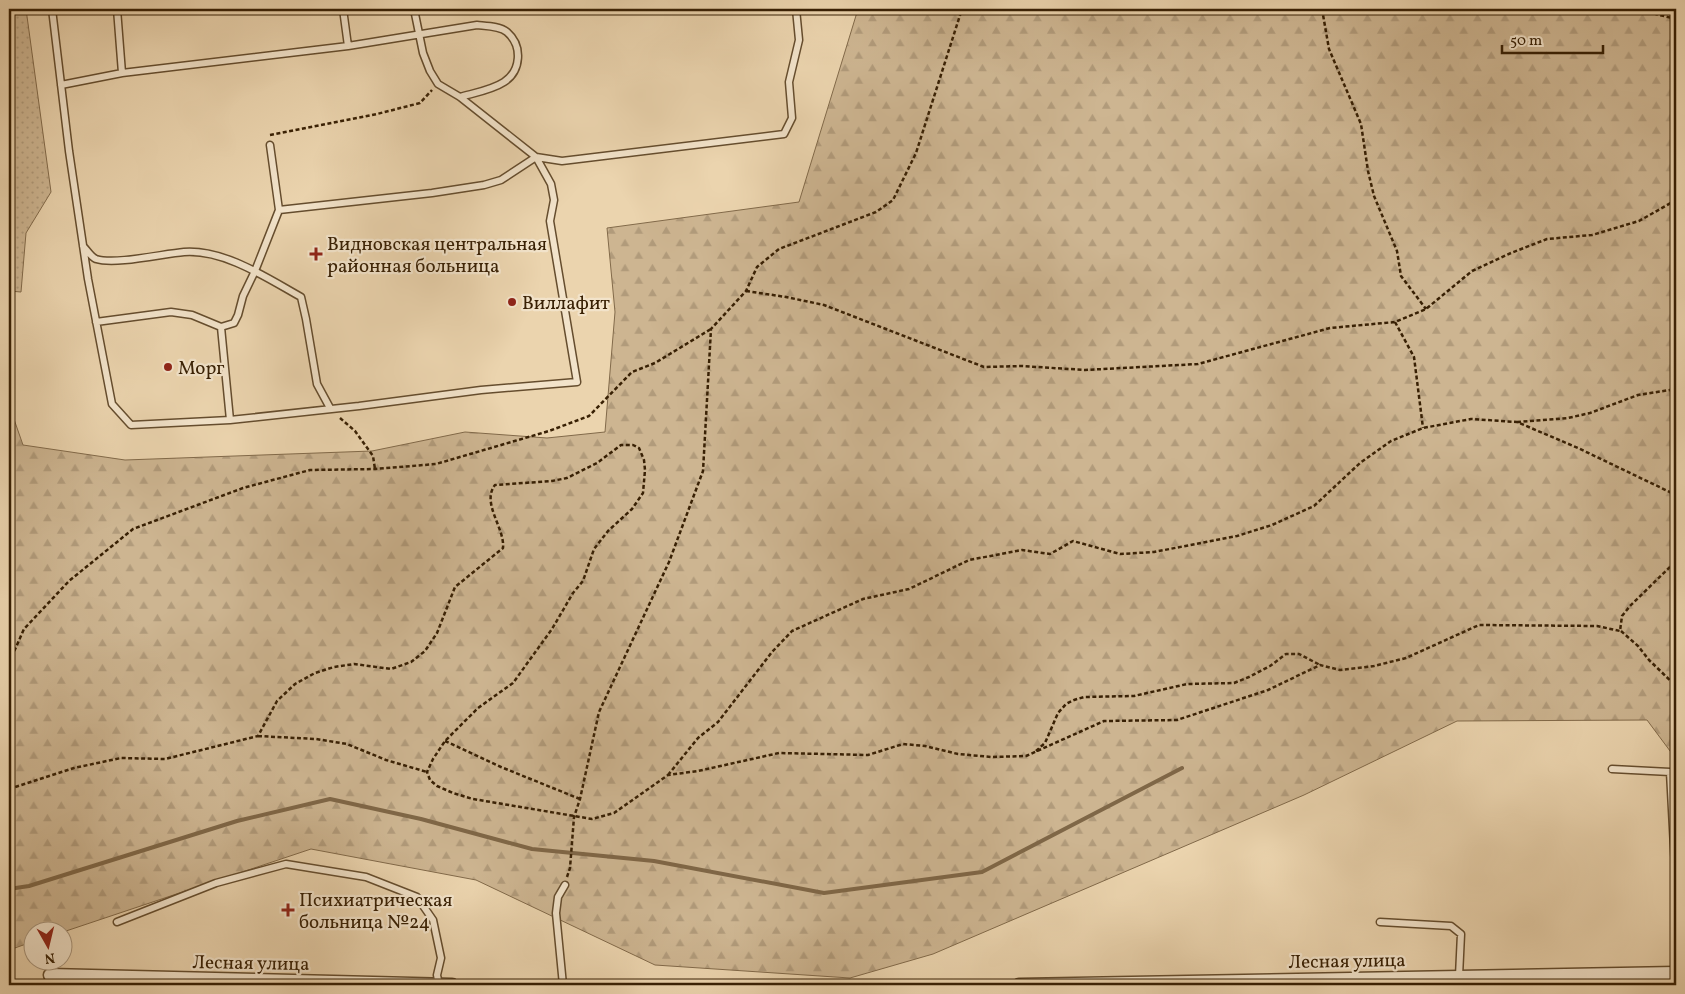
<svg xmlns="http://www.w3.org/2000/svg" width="1685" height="994" viewBox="0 0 1685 994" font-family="Vollkorn,serif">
	<defs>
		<pattern id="grass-dots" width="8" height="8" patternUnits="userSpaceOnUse" patternTransform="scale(1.25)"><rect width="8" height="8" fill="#cdb591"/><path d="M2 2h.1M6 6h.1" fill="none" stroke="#b19b7b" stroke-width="1.8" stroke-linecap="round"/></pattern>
		<pattern id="forest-firs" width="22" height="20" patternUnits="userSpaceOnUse" patternTransform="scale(1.25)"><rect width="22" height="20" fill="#cdb591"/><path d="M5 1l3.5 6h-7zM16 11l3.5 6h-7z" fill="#b19b7b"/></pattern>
	</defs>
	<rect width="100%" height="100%" fill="#ebd4ae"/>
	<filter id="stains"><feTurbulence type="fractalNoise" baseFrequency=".004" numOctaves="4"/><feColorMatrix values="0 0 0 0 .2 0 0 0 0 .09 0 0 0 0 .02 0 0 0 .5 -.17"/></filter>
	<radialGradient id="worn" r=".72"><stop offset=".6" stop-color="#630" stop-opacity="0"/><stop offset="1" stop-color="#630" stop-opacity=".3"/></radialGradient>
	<!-- grass -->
	<path fill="url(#grass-dots)" stroke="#826a4a" d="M9,9H26L51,192L26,233L21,292L9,291Z"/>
	<!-- forest -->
	<path fill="url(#forest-firs)" stroke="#826a4a" d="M858,9H1676V759L1647,720L1457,721L1304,795L933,954L850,978L655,965L476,880L311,849L63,932H32V942L9,950V405L23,445L125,460L372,451L465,432L547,438L605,432L615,312L607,228L799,202Z"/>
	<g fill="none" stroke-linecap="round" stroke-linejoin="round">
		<!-- stream -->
		<path stroke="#7f6747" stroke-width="4" d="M9,889L29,886L237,821L330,799L421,819L532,849L654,861L824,893L982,872L1182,768"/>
		<defs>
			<path id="service" d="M52,9L69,151L88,279L112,404L131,425L230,420L359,406L481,390L577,382L550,221L554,200L551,184L536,157L460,97L438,84L430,71L423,53L414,9
				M117,9L122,73
				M343,9L348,46
				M61,85L122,73L348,46L477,25C487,26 500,26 507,32C523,46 521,71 504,82C492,90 474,93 460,97
				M279,210L432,193L484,185L501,180L536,157L562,161L784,134L792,118L789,82L799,40L796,9
				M83,246C87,250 91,257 96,259C115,265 162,254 184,252C224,249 267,278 301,297L306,319L317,384L330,408
				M96,322L171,312L192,315L221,327
				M230,420L221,327L234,323L238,315L243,296L255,271L279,210L270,145
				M1612,769L1670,772L1676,886
				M117,922L216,883L286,864L366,877L417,897L433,920L441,958L437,975L439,985
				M1380,922L1451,926L1461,934L1459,976
				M563,985L556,913L558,897L565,885"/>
			<path id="minor" d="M50,975L452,985
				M1019,985L1676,973"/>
		</defs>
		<!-- service casing -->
		<use href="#service" stroke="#654d2e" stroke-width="9"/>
		<!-- minor casing -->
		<use href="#minor" stroke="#654d2e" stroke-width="15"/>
		<!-- path -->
		<path stroke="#382004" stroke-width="2.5" stroke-dasharray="4 2.5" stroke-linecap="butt" d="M1322,9L1329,49L1361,124L1368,171L1374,196L1397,251L1401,276L1426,309
			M1635,9L1676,19
			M270,135L377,114L420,103L432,90
			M746,291L786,297L824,305L984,367L1022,366L1085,370L1198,364L1330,328L1395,322L1426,309L1472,271L1511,253L1547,239L1592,235L1639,221L1676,200
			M1395,322L1414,357L1423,428
			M340,418L355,431L373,456L375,469
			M1517,422L1568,418L1590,413L1638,395L1676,389
			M1621,631L1638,646L1649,660L1676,686
			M9,663L24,629L69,581L133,529L243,488L310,470L375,469L436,464L549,431L589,416L632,372L655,363L711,329
			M258,736L316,739L347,744L386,760L427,772
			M445,741L501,767L580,799
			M1036,751L1045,743L1058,713L1066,704L1074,700L1084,697L1134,696L1187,684L1234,683L1249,677L1270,666L1286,654H1299L1320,665
			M668,775L698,738L718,722L772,652L792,631L863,599L909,589L969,560L1022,550L1050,554L1073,541L1120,554L1154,552L1237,536L1272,525L1314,506L1360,463L1391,441L1423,428L1471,419L1517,422L1578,448L1676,495
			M9,789L74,768L121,758L165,759L258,736L277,701L295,684L315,673L334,667L354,664L391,669L411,662L425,651L437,633L455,587L503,548C505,528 481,503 495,485L552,481L567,478L597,463L621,445H633L639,448L644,460L645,470L643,493L632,509L608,531L594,549L583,581L573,593L552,629L513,683L478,708L445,741L433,759L427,772L430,780L437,786L453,793L473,799L592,819L614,813L668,775L698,771L779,753L868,755L903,744L925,746L958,754L991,757L1026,756L1104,721L1177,720L1268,690L1320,665L1340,670L1374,666L1406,658L1479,625L1597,626L1620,631L1622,616L1630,606L1676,561
			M567,877L570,868L574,817L580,799L599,712L669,562L703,471L711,329L746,291L757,267L779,249L876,212L893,200L916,153L962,9"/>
		<!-- service -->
		<use href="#service" stroke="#f2e3ca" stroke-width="6"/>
		<!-- minor -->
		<use href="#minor" stroke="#f2e3ca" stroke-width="12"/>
	</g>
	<!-- markers -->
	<g fill="#8f2418" stroke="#f2e3ca" stroke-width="2">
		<path d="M313.5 246.5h5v5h5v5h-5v5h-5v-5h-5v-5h5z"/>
		<circle cx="512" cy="302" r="5"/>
		<circle cx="168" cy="367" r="5"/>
		<path d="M285.5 902.5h5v5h5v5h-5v5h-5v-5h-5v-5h5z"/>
	</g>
	<g text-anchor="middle" stroke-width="4.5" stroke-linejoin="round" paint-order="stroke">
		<!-- poi labels -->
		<g font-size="19" fill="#382004" stroke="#f2e3ca" text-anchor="start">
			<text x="327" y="250">Видновская центральная<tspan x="327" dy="22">районная больница</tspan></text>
			<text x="522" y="309">Виллафит</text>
			<text x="178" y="374">Морг</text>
			<text x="299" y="906">Психиатрическая<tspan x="299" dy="22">больница №24</tspan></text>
		</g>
		<!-- street labels -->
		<g font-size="19" fill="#382004" stroke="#f2e3ca">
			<text transform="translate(1347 960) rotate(-1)" y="7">Лесная улица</text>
			<text transform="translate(251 962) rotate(1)" y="7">Лесная улица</text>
		</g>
	</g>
	<!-- margin -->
	<rect width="1685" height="994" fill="none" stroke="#ebd4ae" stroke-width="30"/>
	<rect x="10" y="10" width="1665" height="974" fill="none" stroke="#382004" stroke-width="2.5"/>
	<rect x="15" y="15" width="1655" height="964" fill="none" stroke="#382004"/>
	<!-- north arrow -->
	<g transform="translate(48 946) rotate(172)"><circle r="24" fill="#f2e3ca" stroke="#a8957b"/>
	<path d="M0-4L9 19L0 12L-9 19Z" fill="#8f2418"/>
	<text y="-8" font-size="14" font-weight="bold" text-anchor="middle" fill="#382004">N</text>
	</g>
	<!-- scale -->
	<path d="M1502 45v8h101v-8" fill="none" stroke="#382004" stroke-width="2.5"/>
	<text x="1510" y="45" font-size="15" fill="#382004" stroke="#f2e3ca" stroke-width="4" paint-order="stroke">50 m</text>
	<rect width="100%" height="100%" filter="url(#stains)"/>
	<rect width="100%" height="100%" fill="url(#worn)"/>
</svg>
